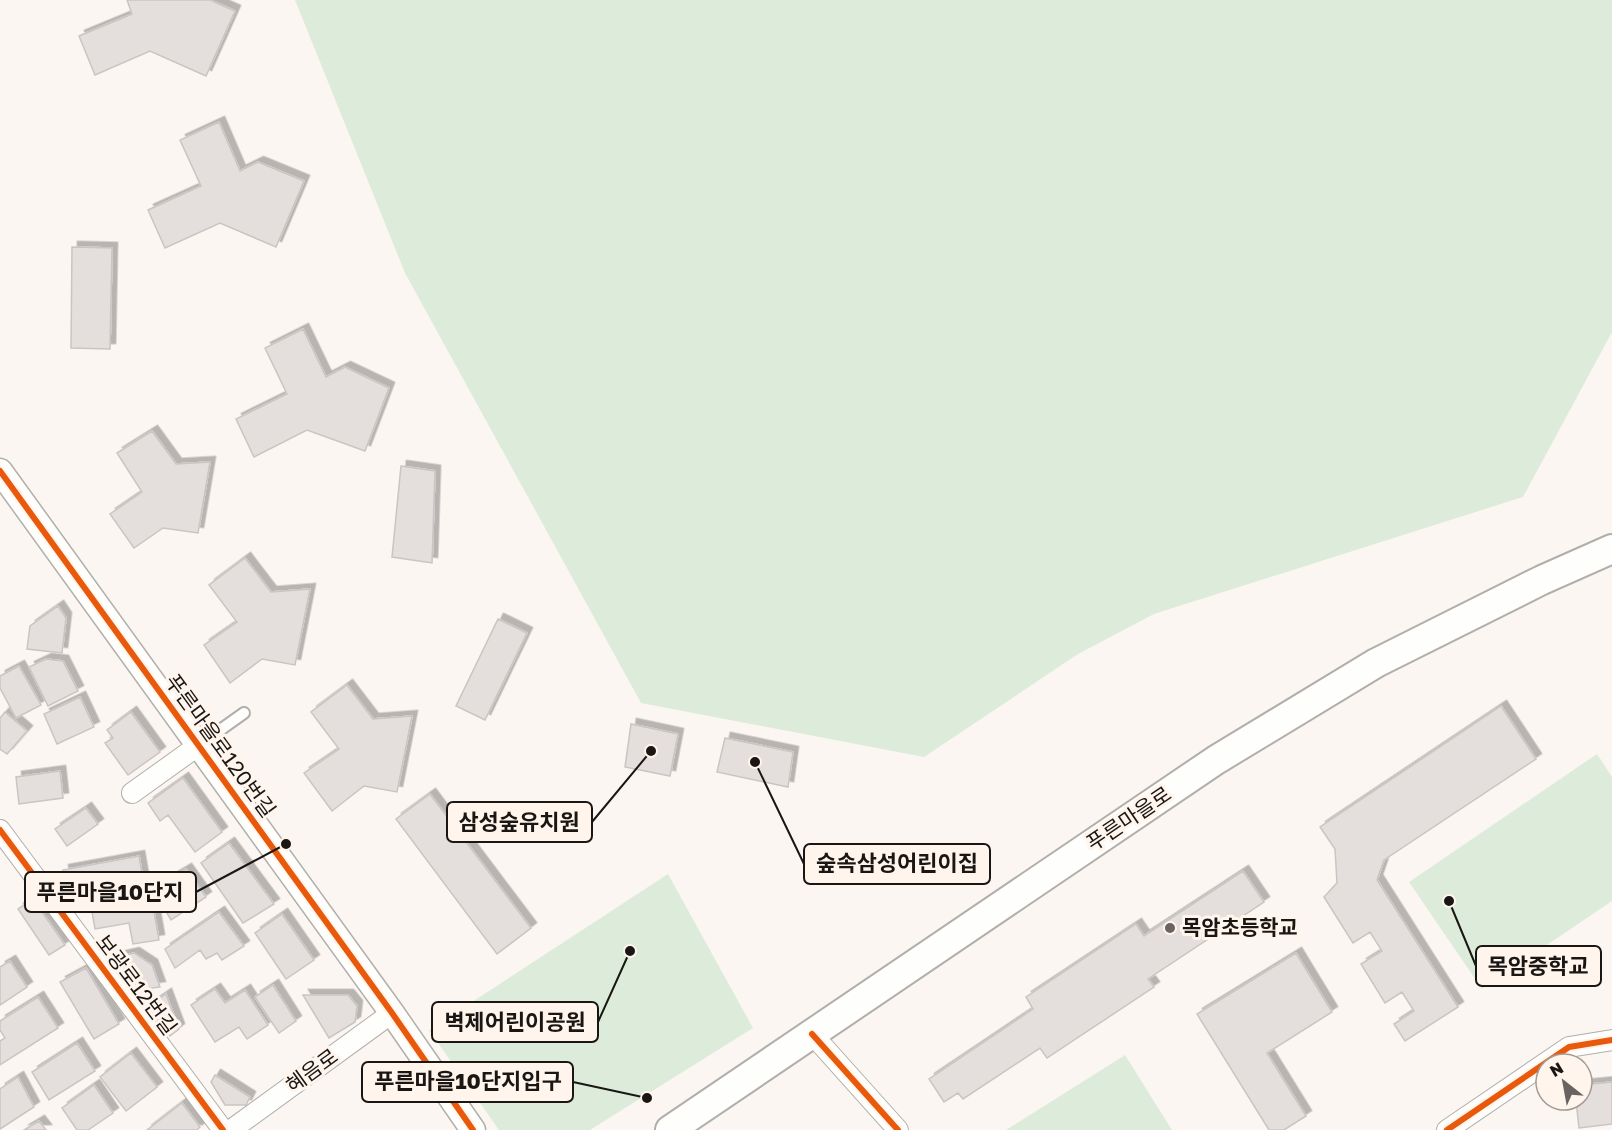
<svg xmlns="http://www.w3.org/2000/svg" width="1612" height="1130" viewBox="0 0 1612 1130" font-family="'Golos Text','Noto Sans KR',sans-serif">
	<defs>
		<filter id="shadow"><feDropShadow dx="5.5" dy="-5.5" stdDeviation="0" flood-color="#0004"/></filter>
	</defs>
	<rect width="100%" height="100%" fill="#fbf6f1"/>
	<!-- green -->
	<path fill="#ddecda" d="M295,0H1612V332L1523,497L1154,614L1078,654L924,757L641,703L405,273Z
		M1597,754L1612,777V901L1482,989L1409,882Z
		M668,874L753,1028L590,1130H499L429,1030Z
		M1125,1055L1172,1130H1006Z"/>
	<!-- building -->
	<path fill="#e4dfdc" stroke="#cac5c2" stroke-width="1.5" filter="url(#shadow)" d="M127,0H210L235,11L206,76L150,51L95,75L79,36L132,14Z
		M219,122L240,171L258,162L304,181L276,247L220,223L165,248L148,210L201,186L180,140Z
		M72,247L112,248L110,349L71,348Z
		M303,329L326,377L345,367L389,388L365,451L307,430L254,457L236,419L287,394L265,348Z
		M152,431L176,464L210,462L198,533L163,528L134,548L110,514L142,492L117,453Z
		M401,466L435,471L432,563L392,557Z
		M245,558L271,592L310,589L295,665L262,659L230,683L204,645L237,622L209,585Z
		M58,606L66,618L62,653L27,649L30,626Z
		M498,619L527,633L485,720L456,706Z
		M46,659L63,661L78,691L48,706L29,667Z
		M19,666L41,705L16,718L0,688V676Z
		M347,685L373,719L412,716L397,792L364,786L332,811L304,773L339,749L311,712Z
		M80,697L94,727L57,744L44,714Z
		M1501,706L1536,759L1384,860L1377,880L1458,1007L1405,1041L1394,1024L1414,1011L1402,992L1385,1003L1361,964L1382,951L1370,932L1353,943L1324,897L1337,883L1335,849L1320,827Z
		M5,712L27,731L7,754L0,749V718Z
		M131,712L160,752L128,775L105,743L113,738L107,730Z
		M631,724L678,734L670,776L625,767Z
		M725,738L793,752L788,787L717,772Z
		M60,771L63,798L19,804L16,777Z
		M183,778L222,832L195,852L168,815L160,821L148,803Z
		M430,794L531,928L497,954L396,819Z
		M86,808L98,824L67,846L55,829Z
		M229,843L274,904L243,923L201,863Z
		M139,856L144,885L68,899L63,870Z
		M186,869L206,897L171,920L161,903L169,895L161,884Z
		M1243,871L1264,902L1148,979L1154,987L1047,1058L1040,1048L963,1099L958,1093L944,1102L929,1079L1033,1009L1026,997L1136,924L1144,936Z
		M151,895L159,940L133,944L129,923L95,929L91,906Z
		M33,899L65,945L49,955L18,909Z
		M219,912L244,946L222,960L217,953L206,959L200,950L175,968L165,949Z
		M282,914L314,960L286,979L255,933Z
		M134,953L152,965L160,987L140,990L116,957Z
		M1296,953L1332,1012L1267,1053L1306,1116L1284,1130H1269L1197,1014Z
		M10,961L27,987L0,1005V967Z
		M86,968L119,1024L94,1039L60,982Z
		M273,985L296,1021L279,1033L255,997Z
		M215,989L225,1003L245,990L268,1025L247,1039L239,1027L215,1042L191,1005Z
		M166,994L179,1029L170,1036L147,1007Z
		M303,995H348L357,1006L355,1022L329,1038Z
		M38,997L58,1028L0,1065V1041L5,1038L0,1030V1021Z
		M77,1043L95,1071L49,1100L32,1072Z
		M131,1053L157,1087L126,1111L100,1077Z
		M215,1075L250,1097L246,1105H225L211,1082Z
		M18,1077L34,1107L0,1129V1089Z
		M1612,1082V1124L1579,1128L1576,1100H1582V1085Z
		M94,1085L113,1113L88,1130H77L62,1108Z
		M182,1103L200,1127L197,1130H147Z
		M39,1121L46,1130H24Z"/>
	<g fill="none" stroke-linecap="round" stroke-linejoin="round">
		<defs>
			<path id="service" d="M199,745L244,713"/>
			<path id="minor" d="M132,793L199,745
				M0,830L223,1130
				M812,1034L898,1130
				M231,1130L392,1013
				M1447,1130L1569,1047L1612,1040"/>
			<path id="tertiary" d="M0,471L392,1013L473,1130"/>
			<path id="secondary" d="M670,1130L1216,760L1376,663L1542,580L1612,549"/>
		</defs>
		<!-- service casing -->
		<use href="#service" stroke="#b2aeaa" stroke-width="14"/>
		<!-- minor casing -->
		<use href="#minor" stroke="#b2aeaa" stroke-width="22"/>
		<!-- tertiary casing -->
		<use href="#tertiary" stroke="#b2aeaa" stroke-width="27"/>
		<!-- secondary casing -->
		<use href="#secondary" stroke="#b2aeaa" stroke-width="32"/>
		<!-- service -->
		<use href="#service" stroke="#fefefd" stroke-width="10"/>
		<!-- minor -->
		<use href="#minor" stroke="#fefefd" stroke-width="20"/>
		<!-- tertiary -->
		<use href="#tertiary" stroke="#fefefd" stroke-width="24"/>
		<!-- secondary -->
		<use href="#secondary" stroke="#fefefd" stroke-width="28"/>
		<defs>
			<path id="cycleway" d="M0,471L392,1013L473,1130
				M0,830L223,1130
				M812,1034L898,1130
				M1447,1130L1569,1047L1612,1040"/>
		</defs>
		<!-- cycleway casing -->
		<use href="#cycleway" stroke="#fff5ed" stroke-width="10"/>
		<!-- cycleway -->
		<use href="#cycleway" stroke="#e8590c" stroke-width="6"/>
	</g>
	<!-- markers -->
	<circle fill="#696461" stroke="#fff5ed" stroke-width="2" cx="1170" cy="928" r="6"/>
	<g text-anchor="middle" stroke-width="6" stroke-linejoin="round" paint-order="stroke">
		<!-- street labels -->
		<g font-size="21" fill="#1a1613" stroke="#fff5ed">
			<text transform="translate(220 746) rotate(54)" y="7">푸른마을로120번길</text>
			<text transform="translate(1129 819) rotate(-34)" y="7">푸른마을로</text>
			<text transform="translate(136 985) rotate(53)" y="7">보광로12번길</text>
			<text transform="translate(312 1071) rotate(-36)" y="7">혜음로</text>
		</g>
		<!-- poi labels -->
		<g font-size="21" font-weight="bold" fill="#1a1613" stroke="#fff5ed" text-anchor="start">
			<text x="1182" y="935">목암초등학교</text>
		</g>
	</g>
	<!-- callouts -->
	<path fill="none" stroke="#1a1613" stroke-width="2" d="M651 751L592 822M755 762L804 864M286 844L196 892M1449 901L1476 966M630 951L598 1022M647 1098L573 1082"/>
	<g fill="#1a1613" stroke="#fff5ed" stroke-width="2">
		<circle cx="651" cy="751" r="6"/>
		<circle cx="755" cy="762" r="6"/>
		<circle cx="286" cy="844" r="6"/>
		<circle cx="1449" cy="901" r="6"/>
		<circle cx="630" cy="951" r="6"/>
		<circle cx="647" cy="1098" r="6"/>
	</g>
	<g fill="#fff5ed" stroke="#1a1613" stroke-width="2">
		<rect x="447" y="802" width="145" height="40" rx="6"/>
		<rect x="804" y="844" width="186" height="40" rx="6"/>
		<rect x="25" y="872" width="171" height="40" rx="6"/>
		<rect x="1476" y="946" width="125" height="40" rx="6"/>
		<rect x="432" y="1002" width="166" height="40" rx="6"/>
		<rect x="362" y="1062" width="211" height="40" rx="6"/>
	</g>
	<g font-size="22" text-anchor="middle" font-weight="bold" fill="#1a1613">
		<text x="519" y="830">삼성숲유치원</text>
		<text x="897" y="871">숲속삼성어린이집</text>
		<text x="110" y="900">푸른마을10단지</text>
		<text x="1538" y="974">목암중학교</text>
		<text x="515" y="1030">벽제어린이공원</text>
		<text x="468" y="1089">푸른마을10단지입구</text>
	</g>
	<!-- north arrow -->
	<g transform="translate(1564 1082) rotate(329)"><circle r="28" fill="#fff5ed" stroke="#a39c96" stroke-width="1.5"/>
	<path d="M0-4.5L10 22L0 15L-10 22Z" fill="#696461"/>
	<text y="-9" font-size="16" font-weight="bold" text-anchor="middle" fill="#1a1613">N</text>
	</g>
</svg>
